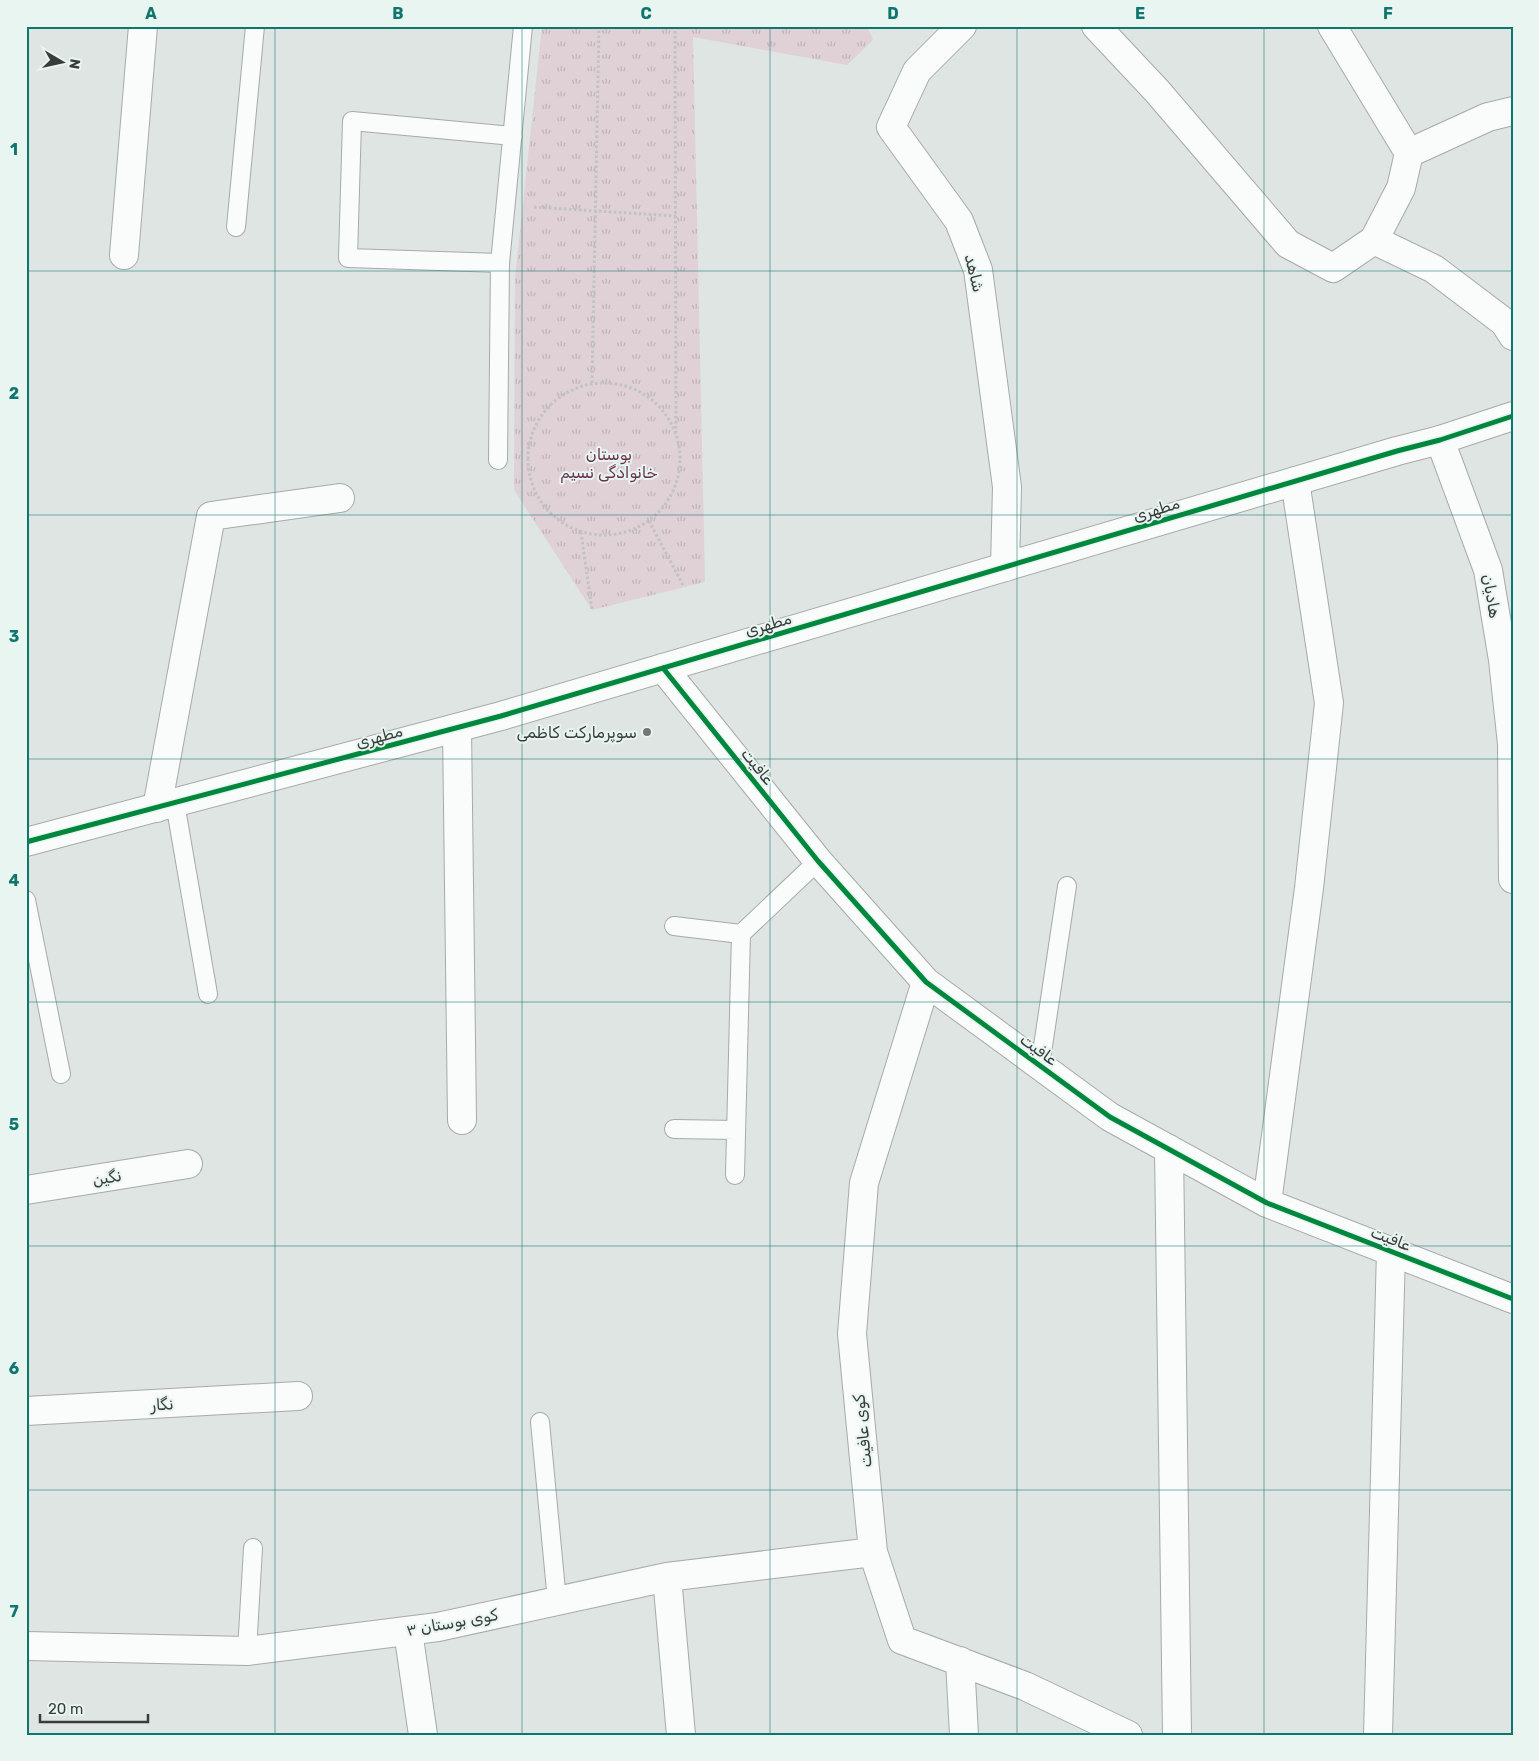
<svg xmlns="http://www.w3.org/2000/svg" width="1539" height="1761" viewBox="0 0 1539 1761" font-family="Rubik,Cairo,sans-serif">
	<defs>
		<pattern id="park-tufts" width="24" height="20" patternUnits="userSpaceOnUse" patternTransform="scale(1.25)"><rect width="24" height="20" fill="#dfd1d6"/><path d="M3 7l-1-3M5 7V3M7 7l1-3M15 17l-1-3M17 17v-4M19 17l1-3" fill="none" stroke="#c0b4b9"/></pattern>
	</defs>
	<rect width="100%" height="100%" fill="#dee5e2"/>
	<!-- park -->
	<path fill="url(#park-tufts)" d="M542,26H867L873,40L847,65L693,37L705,582L592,610L514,490L515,278Z"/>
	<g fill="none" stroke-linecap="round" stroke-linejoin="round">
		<defs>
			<path id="lane" d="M236,227L255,26
				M500,263L348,258L352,121L513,136
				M498,460L500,263L523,26
				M175,803L208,994
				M26,900L61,1074
				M674,926L741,934
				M1040,1066L1067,886
				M674,1129L736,1130
				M735,1175L741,934L818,861
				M540,1422L557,1601
				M247,1651L253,1548"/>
			<path id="street" d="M962,26L917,71L891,127L959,221L978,270L1007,487L1005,567
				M1096,26L1157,91L1288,244L1333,268L1374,240L1401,188L1409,153L1332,26
				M1409,153L1488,117L1513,111
				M1374,240L1434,269L1504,322L1513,336
				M124,255L143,26
				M1440,440L1488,570L1503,660L1512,744L1513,879
				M663,668L818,861L926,982L1110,1117L1267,1203L1513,1299
				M457,728L462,1120
				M157,808L211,516L340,498
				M926,982L864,1183L852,1334L873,1552L902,1640L1025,1686L1128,1735
				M1169,1149L1177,1735
				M26,1190L188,1164
				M1267,1203L1309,888L1329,703L1295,481
				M26,1411L298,1396
				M667,1577L681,1735
				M408,1631L423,1735
				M26,1646L247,1651L438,1627L667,1577L873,1552
				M960,1661L964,1735
				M1378,1735L1391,1251"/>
			<path id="secondary" d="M26,842L501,716L1397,451L1440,440L1513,416"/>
		</defs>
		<!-- lane casing -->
		<use href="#lane" stroke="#a6aba9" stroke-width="20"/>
		<!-- street casing -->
		<use href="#street" stroke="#a6aba9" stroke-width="30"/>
		<!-- secondary casing -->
		<use href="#secondary" stroke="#a6aba9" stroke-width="30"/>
		<!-- path -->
		<path stroke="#c1c3c2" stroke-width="3" stroke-dasharray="2.5 2.5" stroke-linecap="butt" d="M675,26L676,432
			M824,26L827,29
			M534,207L676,216
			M592,383L599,26
			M528 459a76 76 0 1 1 152 0a76 76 0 1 1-152 0Z
			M649,521L684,587
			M581,532L592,610"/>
		<!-- lane -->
		<use href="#lane" stroke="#fafbfb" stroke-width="18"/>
		<!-- street -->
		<use href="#street" stroke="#fafbfb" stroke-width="28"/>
		<!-- secondary -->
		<use href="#secondary" stroke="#fafbfb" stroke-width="28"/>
		<defs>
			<path id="cycleway" d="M663,668L818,861L926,982L1110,1117L1267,1203L1513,1299
				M26,842L501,716L1397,451L1440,440L1513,416"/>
		</defs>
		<!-- cycleway casing -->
		<use href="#cycleway" stroke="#e8f5f0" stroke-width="8"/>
		<!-- cycleway -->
		<use href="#cycleway" stroke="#00873e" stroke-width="5"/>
	</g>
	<!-- grid -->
	<path fill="none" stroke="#0f766e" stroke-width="1" stroke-opacity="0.55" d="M275,26V1735M522,26V1735M770,26V1735M1017,26V1735M1264,26V1735M26,271H1513M26,515H1513M26,759H1513M26,1002H1513M26,1246H1513M26,1490H1513"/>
	<!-- markers -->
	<circle fill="#727875" stroke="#e8f5f0" stroke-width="2" cx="647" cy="732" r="5"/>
	<g text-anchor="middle" stroke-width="4" stroke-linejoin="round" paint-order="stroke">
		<!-- street labels -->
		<g font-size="16" fill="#383d3b" stroke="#e8f5f0">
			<text transform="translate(975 273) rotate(76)" y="6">شاهد</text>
			<text transform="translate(1156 509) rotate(-17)" y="6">مطهری</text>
			<text transform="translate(1492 596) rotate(80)" y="6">هادیان</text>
			<text transform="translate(768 624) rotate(-16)" y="6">مطهری</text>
			<text transform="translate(379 736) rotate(-15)" y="6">مطهری</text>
			<text transform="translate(758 766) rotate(51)" y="6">عافیت</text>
			<text transform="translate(1039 1049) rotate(36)" y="6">عافیت</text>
			<text transform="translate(107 1177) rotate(-9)" y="6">نگین</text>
			<text transform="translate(1391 1238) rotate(21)" y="6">عافیت</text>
			<text transform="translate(162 1404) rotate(-3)" y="6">نگار</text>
			<text transform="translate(862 1431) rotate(-96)" y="6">کوی عافیت</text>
			<text transform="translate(452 1622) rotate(-10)" y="6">کوی بوستان ۳</text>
		</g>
		<!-- park labels -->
		<g font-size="16" fill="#6a304c" stroke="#e8f5f0">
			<text x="609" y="460">بوستان<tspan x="609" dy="18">خانوادگی نسیم</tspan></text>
		</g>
		<!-- poi labels -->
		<g font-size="16" fill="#383d3b" stroke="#e8f5f0" text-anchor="end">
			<text x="637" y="738">سوپرمارکت کاظمی</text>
		</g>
	</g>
	<!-- border -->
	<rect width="1539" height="1761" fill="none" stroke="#e8f5f0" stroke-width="55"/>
	<!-- north arrow -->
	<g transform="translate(62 62) rotate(99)" stroke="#e8f5f0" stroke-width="4" paint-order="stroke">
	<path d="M0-4L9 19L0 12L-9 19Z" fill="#383d3b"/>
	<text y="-8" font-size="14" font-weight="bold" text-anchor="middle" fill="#383d3b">N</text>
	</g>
	<!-- scale -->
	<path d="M40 1714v8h108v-8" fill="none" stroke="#383d3b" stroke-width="2.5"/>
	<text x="48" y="1714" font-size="15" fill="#383d3b" stroke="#e8f5f0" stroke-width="4" paint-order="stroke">20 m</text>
	<rect x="28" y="28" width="1484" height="1706" fill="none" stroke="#0f766e" stroke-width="2"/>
	<g font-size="16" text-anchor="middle" font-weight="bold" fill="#0f766e">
		<text x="151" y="19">A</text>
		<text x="398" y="19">B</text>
		<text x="646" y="19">C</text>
		<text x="893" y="19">D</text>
		<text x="1140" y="19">E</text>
		<text x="1388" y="19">F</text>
		<text x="14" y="155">1</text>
		<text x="14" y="399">2</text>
		<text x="14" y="642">3</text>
		<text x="14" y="886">4</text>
		<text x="14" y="1130">5</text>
		<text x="14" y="1374">6</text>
		<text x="14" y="1617">7</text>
	</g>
</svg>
